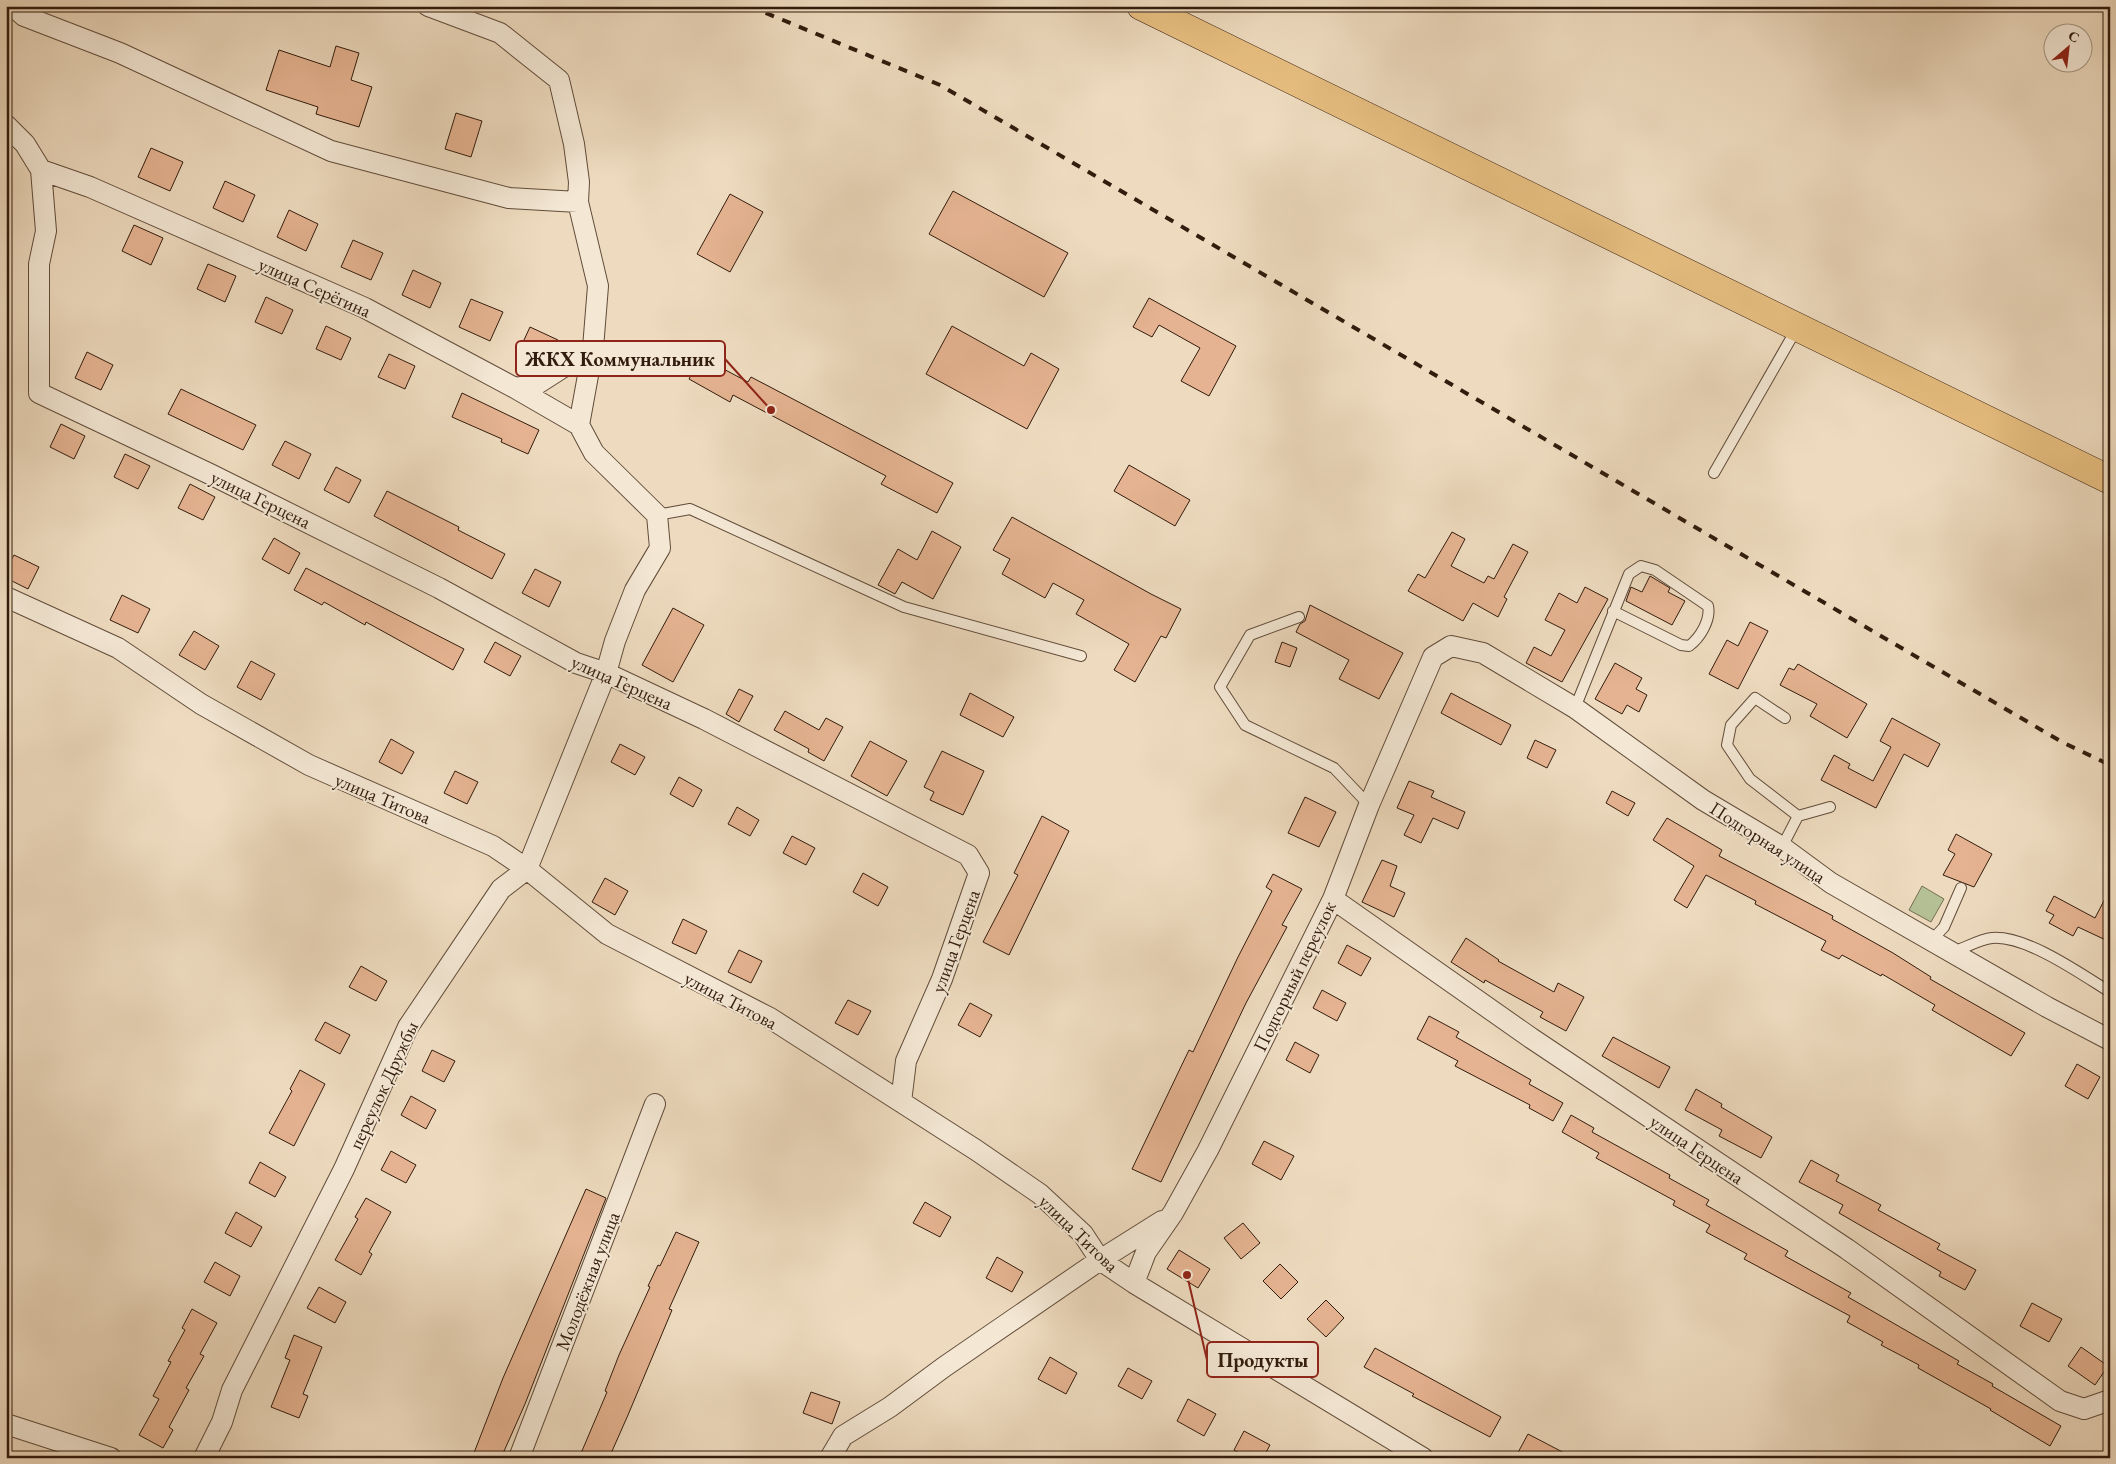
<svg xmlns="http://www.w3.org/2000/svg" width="2116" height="1464" viewBox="0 0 2116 1464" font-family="'EB Garamond',serif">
	<rect width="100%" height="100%" fill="#eedbbf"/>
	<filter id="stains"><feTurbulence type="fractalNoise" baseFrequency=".004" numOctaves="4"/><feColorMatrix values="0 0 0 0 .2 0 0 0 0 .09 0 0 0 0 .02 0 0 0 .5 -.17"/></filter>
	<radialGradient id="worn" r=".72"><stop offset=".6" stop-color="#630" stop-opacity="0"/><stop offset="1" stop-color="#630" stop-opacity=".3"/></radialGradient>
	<!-- green -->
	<path fill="#b5c195" stroke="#746e51" d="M1922,886L1944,899L1931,922L1909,910Z"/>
	<!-- building -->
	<path fill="#e5b391" stroke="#321c0d" d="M336,46L359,53L351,80L372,87L359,127L316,114L318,107L266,90L279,50L330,67Z
		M456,113L482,121L471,157L445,149Z
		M151,148L183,162L170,191L138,177Z
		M225,181L255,195L243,222L213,208Z
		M953,191L1068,253L1044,297L929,234Z
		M730,194L763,212L730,272L697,254Z
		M289,210L318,224L306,251L277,237Z
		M134,225L163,238L151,265L122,251Z
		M353,240L383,253L371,280L341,267Z
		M208,264L236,276L225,302L197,289Z
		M413,270L441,283L430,308L402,295Z
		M266,297L293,310L282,334L255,322Z
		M1149,298L1236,346L1209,396L1181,381L1200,348L1159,325L1152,337L1133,327Z
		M471,299L503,312L490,341L459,327Z
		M326,326L351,338L341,360L316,349Z
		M952,326L1024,366L1031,353L1059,369L1027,429L926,374Z
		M530,327L558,340L545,365L518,353Z
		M87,352L113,365L101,390L75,378Z
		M389,354L415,366L405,389L378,377Z
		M701,357L748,382L751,377L953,483L937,513L881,484L886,476L733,395L730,402L689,379Z
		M181,389L256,425L243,450L168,414Z
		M462,393L539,430L528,454L501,442L502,439L452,417Z
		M61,424L85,436L74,459L50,447Z
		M285,441L311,454L299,479L272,465Z
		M125,454L150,466L138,489L114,477Z
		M1129,465L1190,500L1175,526L1114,491Z
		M336,467L361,480L349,503L324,490Z
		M190,484L215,497L203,520L178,508Z
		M387,491L459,527L458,530L505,554L492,579L374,516Z
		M1012,517L1151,594L1181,609L1166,638L1161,636L1135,682L1114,670L1129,644L1076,614L1084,600L1053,583L1045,598L1002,574L1010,559L993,550Z
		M932,531L961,547L933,599L902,582L895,594L878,585L898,549L917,560Z
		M1452,532L1465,539L1451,566L1484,583L1488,576L1494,579L1513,544L1528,552L1504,597L1507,599L1498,617L1473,603L1463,621L1408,591L1418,574L1425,578Z
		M274,538L300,553L289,574L262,559Z
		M14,555L39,567L28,589L6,578V570Z
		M306,568L464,649L453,670L366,622L365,625L324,602L322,605L294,590Z
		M535,569L561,582L549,607L522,593Z
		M1650,576L1670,588L1668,592L1685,601L1672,625L1626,601L1631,587L1642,592Z
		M1585,587L1608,599L1562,682L1526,663L1534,647L1551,656L1565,630L1545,620L1559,593L1577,603Z
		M122,595L150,609L138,633L110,620Z
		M1310,605L1403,653L1379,699L1339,679L1349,660L1296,632L1300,624L1305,621Z
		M673,608L704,625L673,682L642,665Z
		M1750,622L1768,631L1738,689L1709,674L1727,640L1738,646Z
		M194,631L219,646L205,670L179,655Z
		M495,642L521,656L510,676L484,662Z
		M1282,642L1297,648L1290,667L1275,662Z
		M251,661L275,674L261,700L237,687Z
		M1615,663L1642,678L1636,689L1647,695L1639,712L1627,705L1622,714L1595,699Z
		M1798,664L1867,704L1847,738L1810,716L1817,704L1780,685L1789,668L1794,670Z
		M739,689L753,696L739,722L726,714Z
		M970,693L1014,717L1003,737L960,715Z
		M1451,693L1511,725L1501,745L1441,713Z
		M785,711L819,730L826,718L843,727L824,761L808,752L809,749L774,730Z
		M1892,718L1940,744L1928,767L1904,754L1876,808L1821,780L1834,755L1850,764L1848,768L1873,781L1891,747L1880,741Z
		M391,739L414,752L402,774L379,762Z
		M1535,740L1556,750L1547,768L1527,758Z
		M870,741L907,761L887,796L851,776Z
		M620,744L645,757L635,775L611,762Z
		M942,751L984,771L963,815L930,800L934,792L924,787Z
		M455,771L478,782L467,804L444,793Z
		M679,777L702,790L693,807L670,794Z
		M1409,781L1434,791L1431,797L1465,812L1458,829L1433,818L1421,843L1404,835L1414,815L1397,808Z
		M1612,791L1635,803L1628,816L1606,803Z
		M1305,797L1336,812L1319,847L1288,833Z
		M737,807L759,820L750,836L728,824Z
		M1042,816L1069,831L1009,955L983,942L1018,875L1014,873Z
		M1667,818L1722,850L1719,856L1833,916L1832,919L1893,953L1931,977L1930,979L2025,1033L2011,1056L1932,1010L1935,1005L1882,974L1881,976L1842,955L1839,959L1821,950L1826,941L1755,904L1756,901L1706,875L1687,908L1674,900L1694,866L1653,840Z
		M1956,834L1992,854L1974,887L1943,875L1955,854L1948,850Z
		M792,836L815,848L806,865L783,853Z
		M1382,860L1397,866L1390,886L1405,893L1394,917L1362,902Z
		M863,873L888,887L878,906L853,892Z
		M1273,874L1302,889L1282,925L1287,927L1246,1003L1161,1182L1132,1169L1189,1050L1193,1052L1238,957L1272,891L1266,887Z
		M605,878L628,891L615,915L592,902Z
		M2110,889V942L2078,927L2073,936L2049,923L2054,915L2046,911L2054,896L2095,918Z
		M683,919L707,931L696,954L672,943Z
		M1466,938L1499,960L1498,961L1554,992L1558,983L1584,997L1566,1031L1540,1017L1543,1012L1485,980L1484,983L1451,962Z
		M1347,945L1371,958L1361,976L1338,963Z
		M739,950L762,961L751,983L728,972Z
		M361,966L387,981L376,1001L349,987Z
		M1322,990L1346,1003L1337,1021L1313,1008Z
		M848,1000L871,1011L858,1035L835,1023Z
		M970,1003L992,1015L980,1037L958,1025Z
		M1429,1016L1459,1032L1456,1037L1531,1080L1529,1084L1563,1103L1553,1121L1529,1108L1530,1105L1455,1066L1458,1061L1417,1039Z
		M325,1022L350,1035L340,1054L315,1040Z
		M1613,1037L1670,1067L1659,1088L1602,1056Z
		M1295,1042L1319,1055L1310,1073L1286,1060Z
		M432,1050L455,1061L444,1082L422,1071Z
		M2077,1064L2100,1077L2088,1099L2065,1086Z
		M300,1070L325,1084L294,1146L269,1133L292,1091L290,1089Z
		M1696,1089L1722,1104L1721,1107L1772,1137L1761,1158L1719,1136L1722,1130L1685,1110Z
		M411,1096L436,1110L426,1129L401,1115Z
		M1571,1115L1594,1128L1592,1132L1670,1175L1669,1178L1709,1200L1706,1205L1788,1251L1785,1256L1851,1293L1848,1297L1959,1361L1957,1364L1993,1384L1992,1386L2061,1426L2050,1446L1990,1410L1991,1409L1918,1368L1919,1365L1881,1345L1883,1342L1847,1322L1850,1316L1744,1259L1747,1254L1706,1232L1710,1225L1673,1205L1675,1201L1596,1158L1599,1153L1562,1132Z
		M1264,1141L1294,1156L1281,1180L1252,1164Z
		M391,1151L416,1165L406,1183L381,1170Z
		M1811,1160L1839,1175L1836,1181L1881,1205L1878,1210L1940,1244L1937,1249L1976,1270L1965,1290L1939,1276L1941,1272L1839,1213L1843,1205L1799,1182Z
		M260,1162L286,1177L275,1197L249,1183Z
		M586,1189L606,1198L525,1404L501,1458H472L503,1378Z
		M366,1198L391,1212L369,1252L372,1254L361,1275L335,1260L358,1219L355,1217Z
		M925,1202L951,1217L940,1237L913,1223Z
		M236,1212L262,1227L251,1247L225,1233Z
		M1243,1223L1260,1243L1241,1259L1224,1238Z
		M676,1232L699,1242L669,1309L672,1310L628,1415L609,1458H579L607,1392L605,1391L619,1355L650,1287L648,1286L658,1265L660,1266Z
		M1179,1250L1210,1269L1198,1288L1167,1269Z
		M997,1257L1023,1272L1012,1292L986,1278Z
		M215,1262L240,1276L230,1296L204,1282Z
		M1280,1264L1298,1282L1281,1299L1263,1281Z
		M319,1287L346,1302L335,1323L307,1308Z
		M1326,1300L1344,1318L1326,1337L1307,1319Z
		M2032,1303L2062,1319L2049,1342L2020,1326Z
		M192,1309L217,1323L200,1354L204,1356L186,1388L189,1390L169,1427L173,1430L163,1448L139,1435L159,1399L153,1396L171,1362L168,1361L185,1330L182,1328Z
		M294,1335L322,1347L303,1394L308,1396L299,1418L271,1407L290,1360L285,1358Z
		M2081,1347L2108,1366L2095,1385L2068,1366Z
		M1375,1348L1501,1417L1490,1437L1412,1396L1414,1394L1364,1367Z
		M1050,1357L1077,1373L1066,1394L1038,1379Z
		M1128,1368L1152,1381L1142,1399L1118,1386Z
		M811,1392L840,1402L832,1424L803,1413Z
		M1188,1399L1216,1414L1204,1436L1177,1421Z
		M1244,1431L1270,1445L1263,1458H1248L1234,1450Z
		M1528,1434L1574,1458H1515Z"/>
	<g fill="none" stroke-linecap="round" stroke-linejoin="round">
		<defs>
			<path id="service" d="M1714,473L1797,328
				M657,515L690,509L904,607L1081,656
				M1299,617L1250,635L1220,687L1245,725L1334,768L1369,805
				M1575,708L1629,574L1641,566L1655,570L1708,606C1711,620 1700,638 1689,646L1681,645L1613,611
				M1785,718L1755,698L1731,725L1727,745L1750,779L1798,816
				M1782,847L1798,816L1830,807
				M1931,941L1944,927L1961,888
				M1953,952C1965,948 1980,939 1992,938C2026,935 2081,974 2110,992"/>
			<path id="minor" d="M13,6L24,16L120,53L331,151L509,198L578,202L598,286L593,348L579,425L594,453L657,515L660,548L635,590L615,641L606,673L527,869L501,889L408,1027L344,1169L232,1390L222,1422L204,1458
				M428,6L500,33L559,80L574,144L579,182L578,202
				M6,125L25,144L41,170L46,231L39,264V393L210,474L439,588L576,663L606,673L704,719L968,855L979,873L942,979L906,1061L901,1102
				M41,170L90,187L365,308L515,388L579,425
				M515,388L537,384L593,348
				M6,597L118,648L201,704L309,765L493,846L527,869L607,934L770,1018L976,1150L1040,1194L1083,1234L1100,1260L1134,1283L1423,1458
				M1333,899L1531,1038L1847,1249L2060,1401L2084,1409L2110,1400
				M1134,1283L1146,1252L1173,1213L1208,1150L1333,899L1369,805L1433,657L1451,646L1483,653L1575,708L1703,800L1782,847L1831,883L2047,1007L2110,1040
				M6,1424L111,1458
				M519,1458L655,1104
				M830,1458L843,1436L890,1407L944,1367L1100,1260L1162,1221"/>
			<path id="primary" d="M1141,6L2110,480"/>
		</defs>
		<!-- service casing -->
		<use href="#service" stroke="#614c3a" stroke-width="12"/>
		<!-- minor casing -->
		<use href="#minor" stroke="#614c3a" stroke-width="22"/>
		<!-- primary casing -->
		<use href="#primary" stroke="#321c0d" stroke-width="29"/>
		<!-- service -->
		<use href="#service" stroke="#f4e8d5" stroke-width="10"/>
		<!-- minor -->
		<use href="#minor" stroke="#f4e8d5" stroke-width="20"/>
		<!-- primary -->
		<use href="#primary" stroke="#e7be80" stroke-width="28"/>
		<!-- rail -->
		<path stroke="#321c0d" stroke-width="4" stroke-dasharray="9 9" stroke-linecap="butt" d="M749,6L940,85L2062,742L2110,765"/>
	</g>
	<g text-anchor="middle" stroke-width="4" stroke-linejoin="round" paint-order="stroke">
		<!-- street labels -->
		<g font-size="19" fill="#321c0d" stroke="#f4e8d5">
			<text transform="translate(315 287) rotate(24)" y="7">улица Серёгина</text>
			<text transform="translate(261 499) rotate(26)" y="7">улица Герцена</text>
			<text transform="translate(622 682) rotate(24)" y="7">улица Герцена</text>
			<text transform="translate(383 798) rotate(23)" y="7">улица Титова</text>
			<text transform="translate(1768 842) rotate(33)" y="7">Подгорная улица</text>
			<text transform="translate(955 941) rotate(-70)" y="7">улица Герцена</text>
			<text transform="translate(1294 976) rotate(-64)" y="7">Подгорный переулок</text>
			<text transform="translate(731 1000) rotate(28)" y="7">улица Титова</text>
			<text transform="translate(383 1085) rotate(-65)" y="7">переулок Дружбы</text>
			<text transform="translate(1697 1149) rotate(34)" y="7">улица Герцена</text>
			<text transform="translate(1079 1233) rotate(44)" y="7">улица Титова</text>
			<text transform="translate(587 1281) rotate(-69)" y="7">Молодёжная улица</text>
		</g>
	</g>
	<!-- callouts -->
	<path fill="none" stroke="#8f2418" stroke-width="2" d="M771 410L725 359M1187 1275L1207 1360"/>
	<g fill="#8f2418" stroke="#f4e8d5" stroke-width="2">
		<circle cx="771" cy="410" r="5"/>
		<circle cx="1187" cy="1275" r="5"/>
	</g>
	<g fill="#f4e8d5" stroke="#8f2418" stroke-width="2">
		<rect x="516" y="341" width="209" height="35" rx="5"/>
		<rect x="1207" y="1342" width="111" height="35" rx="5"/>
	</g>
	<g font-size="20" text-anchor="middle" font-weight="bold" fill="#321c0d">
		<text x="620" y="366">ЖКХ Коммунальник</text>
		<text x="1263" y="1367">Продукты</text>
	</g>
	<!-- margin -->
	<rect width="2116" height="1464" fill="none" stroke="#eedbbf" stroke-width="25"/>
	<rect x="8" y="8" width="2101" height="1449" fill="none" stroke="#321c0d" stroke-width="2.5"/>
	<rect x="12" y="12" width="2091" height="1439" fill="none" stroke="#321c0d"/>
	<!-- north arrow -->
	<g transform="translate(2068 48) rotate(28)"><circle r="24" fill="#f4e8d5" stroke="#a69685"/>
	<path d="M0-4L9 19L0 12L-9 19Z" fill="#8f2418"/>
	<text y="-8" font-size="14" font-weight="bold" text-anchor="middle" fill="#321c0d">С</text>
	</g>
	<rect width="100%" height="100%" filter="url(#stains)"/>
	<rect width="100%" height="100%" fill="url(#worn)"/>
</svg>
